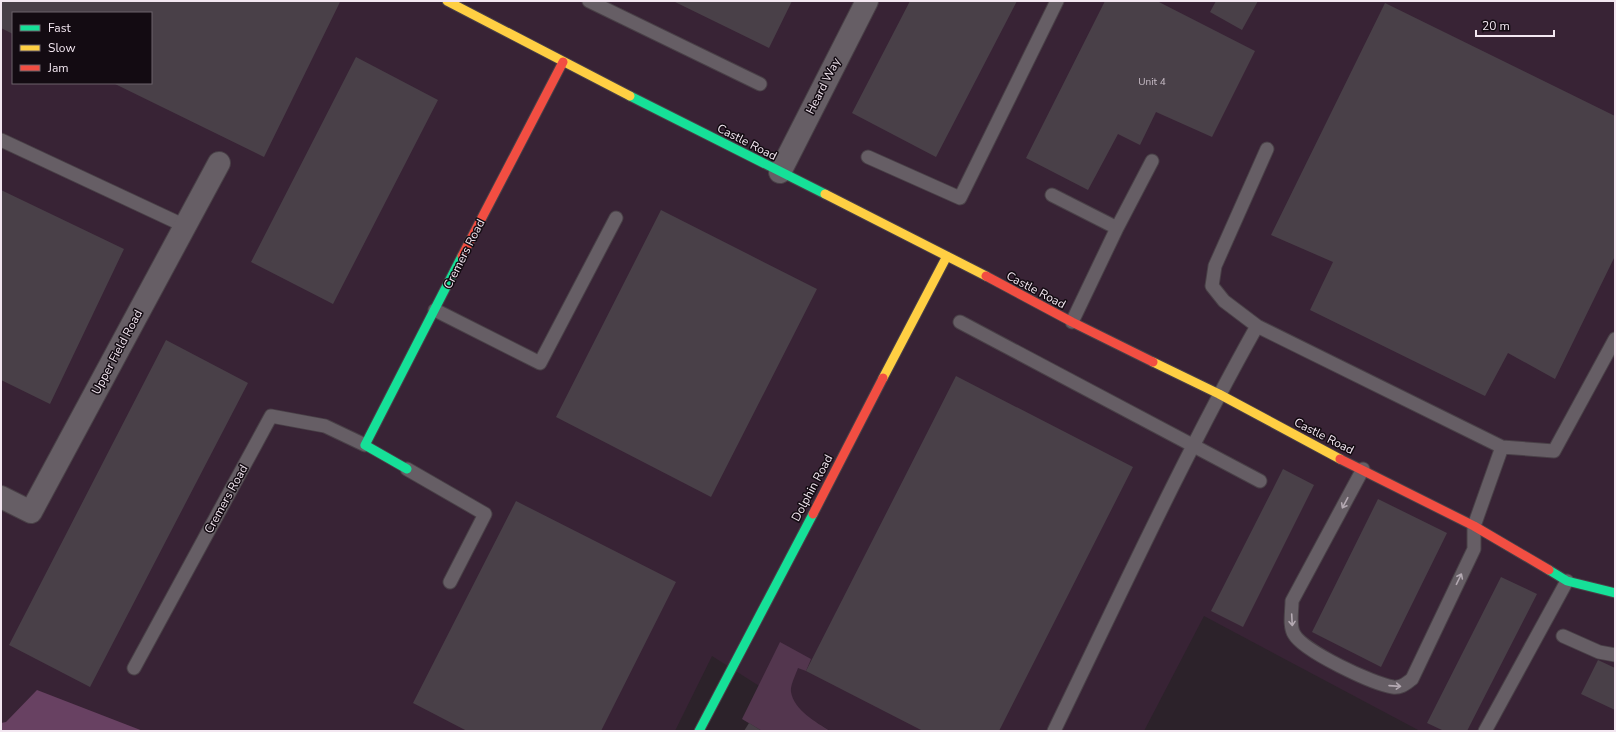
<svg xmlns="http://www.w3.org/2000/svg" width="1616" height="732" viewBox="0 0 1616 732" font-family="'Nunito Sans',sans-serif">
	<rect width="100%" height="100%" fill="#2c222a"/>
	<!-- built -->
	<path fill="#382335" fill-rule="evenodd" d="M1,1H1615V731H1420L1204,616L1144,731H830L712,656L675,731H1ZM13,13H151V83H13Z"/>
	<!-- green -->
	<path fill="#53364e" d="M780,642L811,659L806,671L798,668C796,674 790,685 791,692C794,710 816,722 830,731H762L742,719Z"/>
	<!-- forest -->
	<path fill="#684162" d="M37,690L143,731H1V723L6,722Z"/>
	<!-- building -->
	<path fill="#494048" d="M1,1H337L340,2L264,157L113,83H151V13H13V34L1,28Z
		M673,1H792L769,48Z
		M910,1H1017L936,157L852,113Z
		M1105,1H1157L1255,51L1212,137L1156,112L1140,145L1118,134L1088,190L1026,158Z
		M1216,1H1258L1242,30L1210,12Z
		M1385,3L1615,116V256L1555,379L1508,353L1485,396L1310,310L1333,262L1271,235Z
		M356,57L438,100L333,304L251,262Z
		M1,190L124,249L50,404L1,380Z
		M661,210L817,289L711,497L556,417Z
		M166,340L248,383L90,687L9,645Z
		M956,376L1133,467L999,731H923L806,671Z
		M1283,469L1314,485L1243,627L1211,611Z
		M1378,499L1447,533L1381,667L1312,632Z
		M516,501L676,582L601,731H467L413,703Z
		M1501,577L1537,594L1467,731H1444L1427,723Z
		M1598,660L1615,668V710L1581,694Z
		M749,723L762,731H744Z"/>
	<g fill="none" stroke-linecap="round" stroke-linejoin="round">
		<defs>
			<path id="lane" d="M589,1L760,84
				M1,140L185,226
				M868,157L960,198L1057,1
				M1052,195L1117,228
				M435,310L540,363L616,218
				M960,322L1260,481
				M1072,322L1117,228L1152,161
				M1257,326L1224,301L1212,286L1215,266L1267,149
				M1502,447L1554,451L1615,339
				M407,469L485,514L450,582
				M1563,636L1599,652L1615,655
				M134,668L271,416L325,426L365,445
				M1054,731C1120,595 1183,458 1257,326L1502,447L1474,526V549L1412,679C1405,684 1401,688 1393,687C1373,684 1303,651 1294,634C1289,626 1292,611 1292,601L1363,469
				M1485,731L1567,581"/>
			<path id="street" d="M780,172L867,1
				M1,497L31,512L219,163"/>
			<path id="fast" d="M630,96L825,194
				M407,469L365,445L462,256
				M1549,570L1567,581L1615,593
				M699,731L813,514"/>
			<path id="slow" d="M447,1L630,96
				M825,194L986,276
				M1153,362L1219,394L1340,459
				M883,378L947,256"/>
			<path id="jam" d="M462,256L563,62
				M986,276L1072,322L1153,362
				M1340,459L1474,526L1549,570
				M813,514L883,378"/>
		</defs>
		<!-- lane casing -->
		<use href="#lane" stroke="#494047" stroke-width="15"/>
		<!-- street casing -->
		<use href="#street" stroke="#494047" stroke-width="24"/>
		<!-- fast casing -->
		<use href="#fast" stroke="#494047" stroke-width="11"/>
		<!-- slow casing -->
		<use href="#slow" stroke="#494047" stroke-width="11"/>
		<!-- jam casing -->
		<use href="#jam" stroke="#494047" stroke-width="11"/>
		<!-- lane -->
		<use href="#lane" stroke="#665e65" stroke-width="13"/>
		<!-- street -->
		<use href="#street" stroke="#665e65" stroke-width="22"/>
		<!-- fast -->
		<use href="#fast" stroke="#16e098" stroke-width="9"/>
		<!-- slow -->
		<use href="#slow" stroke="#ffcf43" stroke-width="9"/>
		<!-- jam -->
		<use href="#jam" stroke="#f24e42" stroke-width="9"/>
	</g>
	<!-- one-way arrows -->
	<defs><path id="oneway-shaft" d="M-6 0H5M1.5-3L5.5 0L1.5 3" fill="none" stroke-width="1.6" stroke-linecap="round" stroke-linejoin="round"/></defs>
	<g stroke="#b4a9b2">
		<use href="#oneway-shaft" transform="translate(1345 503) rotate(118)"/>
		<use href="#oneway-shaft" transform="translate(1459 579) rotate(-64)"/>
		<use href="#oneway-shaft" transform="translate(1292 620) rotate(87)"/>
		<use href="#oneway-shaft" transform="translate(1395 686) rotate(4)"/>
	</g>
	<g text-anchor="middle" stroke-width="3" stroke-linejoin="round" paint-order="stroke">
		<!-- number labels -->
		<g font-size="10" fill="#c8bdc7">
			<text x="1152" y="85">Unit 4</text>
		</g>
		<!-- street labels -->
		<g font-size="12" fill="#f3e7f1" stroke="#130b12">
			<text transform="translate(823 86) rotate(-63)" y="4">Heard Way</text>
			<text transform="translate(747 142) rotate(27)" y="4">Castle Road</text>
			<text transform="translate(464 254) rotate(-63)" y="4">Cremers Road</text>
			<text transform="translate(1036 290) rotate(28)" y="4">Castle Road</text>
			<text transform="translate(117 352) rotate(-62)" y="4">Upper Field Road</text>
			<text transform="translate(1324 436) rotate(27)" y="4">Castle Road</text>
			<text transform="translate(812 488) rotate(-62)" y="4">Dolphin Road</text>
			<text transform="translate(226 499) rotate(-61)" y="4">Cremers Road</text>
		</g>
	</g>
	<!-- border -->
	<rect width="1616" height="732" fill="none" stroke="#f3e7f1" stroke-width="4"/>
	<!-- legend -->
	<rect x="12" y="12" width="140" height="72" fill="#130b12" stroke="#6d636b"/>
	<rect x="20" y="25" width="20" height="6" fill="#16e098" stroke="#6d636b"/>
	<text x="48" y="32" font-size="12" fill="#f3e7f1">Fast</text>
	<rect x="20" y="45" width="20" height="6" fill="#ffcf43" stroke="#6d636b"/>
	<text x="48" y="52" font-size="12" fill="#f3e7f1">Slow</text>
	<rect x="20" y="65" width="20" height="6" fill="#f24e42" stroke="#6d636b"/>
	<text x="48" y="72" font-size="12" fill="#f3e7f1">Jam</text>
	<!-- scale -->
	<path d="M1476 30v6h78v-6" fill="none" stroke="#f3e7f1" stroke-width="2"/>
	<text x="1482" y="30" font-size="12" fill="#f3e7f1" stroke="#130b12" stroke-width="3" paint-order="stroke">20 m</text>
</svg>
